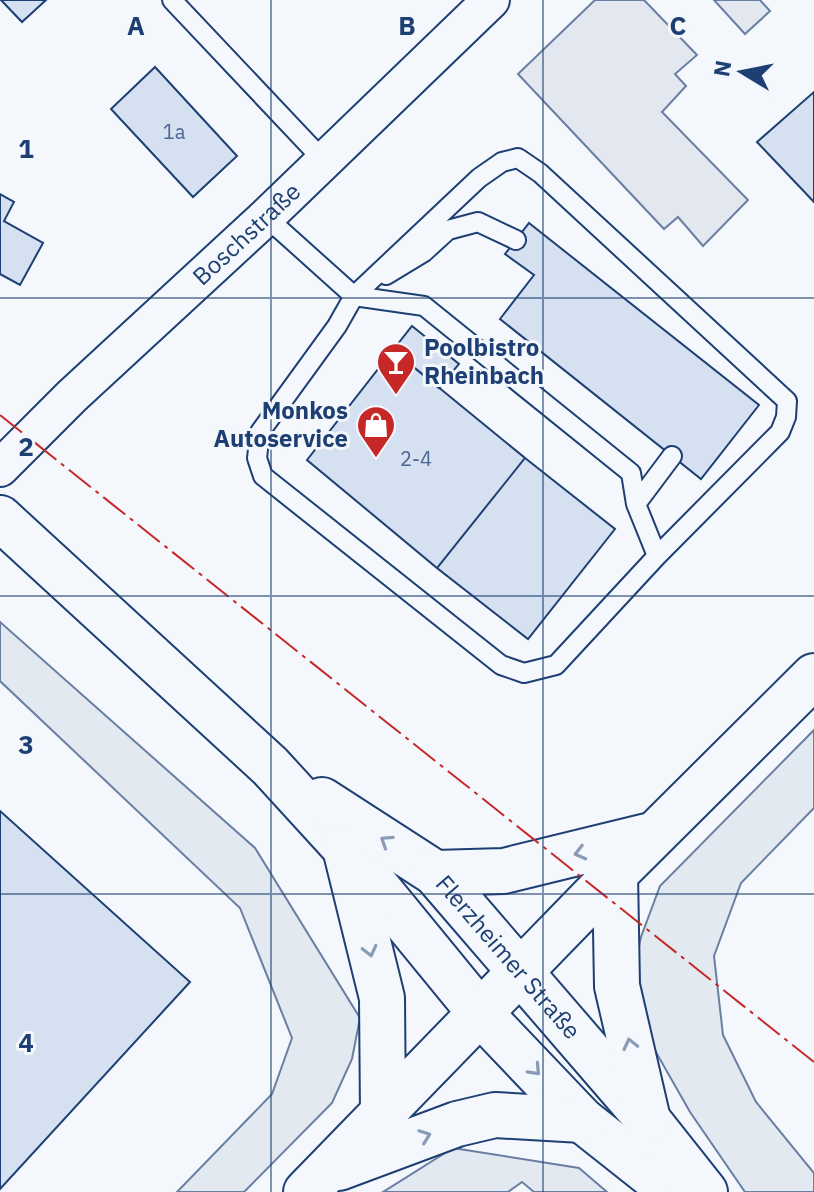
<svg xmlns="http://www.w3.org/2000/svg" width="814" height="1192" viewBox="0 0 814 1192" font-family="'IBM Plex Sans',sans-serif">
	<rect width="100%" height="100%" fill="#f4f7fb"/>
	<!-- green -->
	<path fill="#e3e9f0" stroke="#687fa3" stroke-width="2" d="M0,622L255,848L360,1018L352,1059L332,1103L244,1192H177L272,1094L292,1038L240,908L0,681Z
		M814,730V808L741,883L714,956L723,1035L756,1102L814,1173V1192H745L690,1112L653,1047L634,969L641,937L660,886Z
		M453,1148L579,1168L607,1192H534L522,1182L508,1192H383Z"/>
	<!-- parking -->
	<path fill="#e3e8f0" stroke="#687fa3" stroke-width="2" d="M595,0H644L697,55L675,74L686,86L662,112L748,200L703,246L678,217L664,229L518,74Z
		M714,0H760L770,11L745,34Z"/>
	<!-- building -->
	<path fill="#d5e0f0" stroke="#1d3f73" stroke-width="2" d="M1,0H46L22,22Z
		M155,67L237,156L193,197L111,109Z
		M814,92V202L757,142Z
		M0,194L14,202L4,221L43,243L20,285L0,274Z
		M529,223L759,405L701,479L500,319L534,275L505,254Z
		M412,326L459,364L439,388L393,350Z
		M393,350L525,458L437,568L307,460Z
		M525,458L615,529L528,639L437,568Z
		M0,811L190,982L0,1189Z"/>
	<g fill="none" stroke-linecap="round" stroke-linejoin="round">
		<defs>
			<path id="service" d="M172,0L324,161
				M266,217L354,296L424,306L631,473L636,504L657,556L556,665L524,673L501,665L263,476L257,458L260,432L337,326L354,296L479,178L502,162L518,158L540,173L787,401L786,417L780,432L657,556
				M386,275L424,252L448,230L478,222L516,240
				M636,504L672,456"/>
			<g id="minor">
				<path id="s1" d="M0,468L72,396L266,217L491,0"/>
			</g>
			<g id="secondary">
				<path d="M0,518L270,766L345,848L481,1014L582,1120L673,1192"/>
				<path id="s2" d="M322,800L435,873L648,1120L705,1192"/>
			</g>
			<path id="primary" d="M345,848L382,998L383,1114
				M435,873L504,871L655,834
				M615,874L617,986L648,1120
				M339,1168L457,1124L495,1115L582,1120
				M306,1192L615,874L814,676"/>
		</defs>
		<!-- service casing -->
		<use href="#service" stroke="#1d3f73" stroke-width="22"/>
		<!-- minor casing -->
		<use href="#minor" stroke="#1d3f73" stroke-width="40"/>
		<!-- secondary casing -->
		<use href="#secondary" stroke="#1d3f73" stroke-width="48"/>
		<!-- primary casing -->
		<use href="#primary" stroke="#1d3f73" stroke-width="48"/>
		<!-- service -->
		<use href="#service" stroke="#f4f7fb" stroke-width="18"/>
		<!-- minor -->
		<use href="#minor" stroke="#f4f7fb" stroke-width="36"/>
		<!-- secondary -->
		<use href="#secondary" stroke="#f4f7fb" stroke-width="44"/>
		<!-- primary -->
		<use href="#primary" stroke="#f4f7fb" stroke-width="44"/>
		<!-- power -->
		<path stroke="#c62828" stroke-width="2" stroke-dasharray="28 6 4 6" stroke-linecap="butt" d="M0,415L814,1062"/>
	</g>
	<!-- one-way arrows -->
	<defs><path id="oneway-chevron" d="M-2-3.5L2.5 0L-2 3.5" fill="none" stroke-width="1.6" stroke-linecap="round" stroke-linejoin="round" transform="scale(2)"/></defs>
	<g stroke="#889bb7">
		<use href="#oneway-chevron" transform="translate(386 841) rotate(-147)"/>
		<use href="#oneway-chevron" transform="translate(580 853) rotate(166)"/>
		<use href="#oneway-chevron" transform="translate(370 951) rotate(76)"/>
		<use href="#oneway-chevron" transform="translate(630 1044) rotate(-103)"/>
		<use href="#oneway-chevron" transform="translate(535 1070) rotate(47)"/>
		<use href="#oneway-chevron" transform="translate(425 1136) rotate(-20)"/>
	</g>
	<!-- grid -->
	<path fill="none" stroke="#1d3f73" stroke-width="2" stroke-opacity="0.55" d="M271,0V1192M543,0V1192M0,298H814M0,596H814M0,894H814"/>
	<!-- icons -->
	<defs>
		<symbol id="bar-pin" viewBox="-11 -11 22 30"><path d="M0 17L-7.5 6A9.5 9.5 0 1 1 7.5 6Z" fill="#c62828" stroke="#f4f7fb"/><path d="M-6-5H6L.8 .8V4.5H3.5V6h-7V4.5H-.8V.8Z" fill="#fff"/></symbol>
		<symbol id="shop-pin" viewBox="-11 -11 22 30"><path d="M0 17L-7.5 6A9.5 9.5 0 1 1 7.5 6Z" fill="#c62828" stroke="#f4f7fb"/><path d="M-5-2.5h2.3a2.7 3.5 0 0 1 5.4 0H5L5.5 6h-11ZM-1.5-2.5h3a1.5 2.3 0 0 0-3 0Z" fill="#fff"/></symbol>
	</defs>
	<g fill-rule="evenodd">
		<use href="#bar-pin" x="374" y="340" width="44" height="60"/>
		<use href="#shop-pin" x="354" y="403" width="44" height="60"/>
	</g>
	<g text-anchor="middle" stroke-width="6" stroke-linejoin="round" paint-order="stroke">
		<!-- number labels -->
		<g font-size="20" fill="#4b6792">
			<text x="174" y="139">1a</text>
			<text x="416" y="466">2-4</text>
		</g>
		<!-- street labels -->
		<g font-size="24" fill="#1d3f73" stroke="#f4f7fb">
			<text dy="8" stroke="none"><textPath href="#s1" startOffset="340">Boschstraße</textPath></text>
			<text dy="8" stroke="none"><textPath href="#s2" startOffset="246">Flerzheimer Straße</textPath></text>
		</g>
		<!-- poi labels -->
		<g font-size="24" font-weight="bold" fill="#1d3f73" stroke="#f4f7fb" text-anchor="start">
			<text x="424" y="356">Poolbistro<tspan x="424" dy="28">Rheinbach</tspan></text>
			<text x="348" y="419" text-anchor="end">Monkos<tspan x="348" dy="28">Autoservice</tspan></text>
		</g>
	</g>
	<g font-size="26" text-anchor="middle" font-weight="bold" fill="#1d3f73" stroke="#f4f7fb" stroke-width="6" stroke-linejoin="round" paint-order="stroke">
		<text x="136" y="35">A</text>
		<text x="407" y="35">B</text>
		<text x="678" y="35">C</text>
		<text x="26" y="158">1</text>
		<text x="26" y="456">2</text>
		<text x="26" y="754">3</text>
		<text x="26" y="1052">4</text>
	</g>
	<!-- north arrow -->
	<g transform="translate(742 72) rotate(280)" stroke="#f4f7fb" stroke-width="6" paint-order="stroke">
	<path d="M0-6L14 30L0 20L-14 30Z" fill="#1d3f73"/>
	<text y="-12" font-size="22" font-weight="bold" text-anchor="middle" fill="#1d3f73">N</text>
	</g>
</svg>
